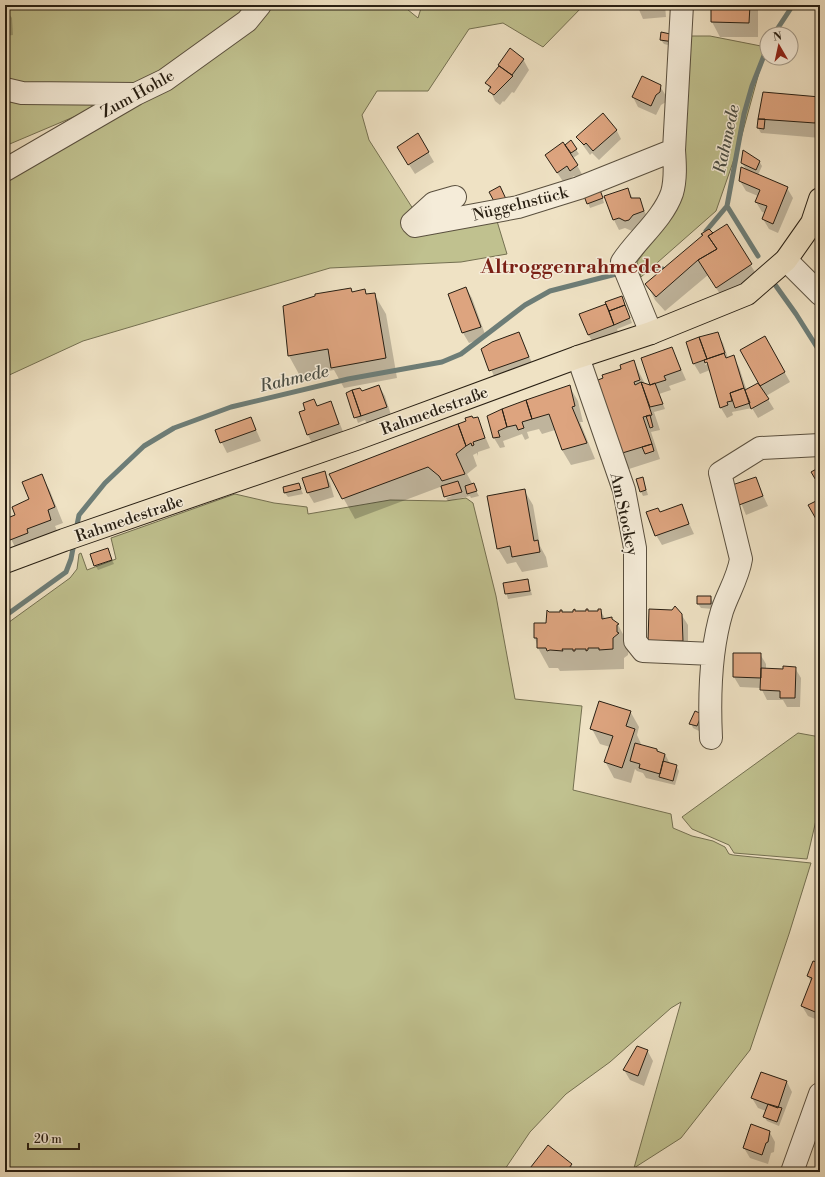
<svg xmlns="http://www.w3.org/2000/svg" width="825" height="1177" viewBox="0 0 825 1177" font-family="'Libre Bodoni',serif">
	<rect width="100%" height="100%" fill="#efe2c4"/>
	<filter id="stains"><feTurbulence type="fractalNoise" baseFrequency=".005" numOctaves="4"/><feColorMatrix values="0 0 0 0 .2 0 0 0 0 .09 0 0 0 0 .02 0 0 0 .5 -.17"/></filter>
	<radialGradient id="worn" r=".72"><stop offset=".6" stop-color="#630" stop-opacity="0"/><stop offset="1" stop-color="#630" stop-opacity=".3"/></radialGradient>
	<!-- green -->
	<path fill="#c0c18f" stroke="#747051" d="M5,5H250L163,72L136,85L5,82Z
		M268,5H402L418,18L422,5H584L543,47L503,23L469,29L428,91H377L362,115L369,140L415,212L493,208L507,254L461,262L330,268L83,341L5,377V173Z
		M689,36H710L766,47L740,142L716,211L641,277L637,262L663,226Z
		M5,95L116,99L5,146Z
		M235,494L274,503L307,507L308,514L390,500L446,501L466,498L473,503L496,596L515,699L582,706L573,790L671,814L673,828L692,836L713,841L725,847L729,854L733,855L811,863L789,934L750,1050L681,1138L634,1168L681,1002L671,1008L610,1062L566,1094L530,1132L503,1172H5V625L70,578L77,569L79,554L81,553L87,570L116,559L111,538Z
		M798,733L820,737V803L807,859L734,853L729,845L692,829L682,817Z"/>
	<!-- shadow -->
	<path fill="#0003" fill-rule="evenodd" d="M637,5H665L666,17L643,19Z
		M712,5H758V37H720L712,22Z
		M5,8L12,18L13,35L5,36Z
		M661,40H677L676,47L664,44Z
		M511,50L523,59L529,70L514,93L512,92L504,102L503,101L500,105L495,101L487,83Z
		M660,86L666,96V102L661,105L656,115L638,107L633,97Z
		M820,98V138L761,133L758,128L759,119Z
		M616,129L621,139L599,160L592,153L590,155L577,137Z
		M418,135L434,162L415,174L404,157Z
		M571,142L579,154L573,158L583,176L577,180L574,176L564,183L552,165L565,146Z
		M759,161L762,166L758,175L787,188L793,198L778,233L769,229L763,219L765,213L762,212L756,202L758,196L746,191L740,181L747,171L742,163Z
		M628,189L633,199H639L649,221L632,231L625,228L619,230L614,220L606,197Z
		M602,196L604,203L590,208L588,203Z
		M726,226L760,280L725,302L708,275L665,311L655,300L647,284Z
		M466,288L472,298L486,337L469,343L463,333L449,294Z
		M351,289L353,293L364,290L367,295L374,294L386,314L397,378L344,388L334,370L300,376L289,356Z
		M622,297L632,323L617,329L619,335L594,344L588,334L607,304Z
		M717,333L723,343L728,358L733,357L739,367L747,391L760,383L765,337L790,382L766,396L774,409L758,418L752,408L732,412L733,415L727,418L721,408L710,370L700,374L694,364L687,343ZM711,360L712,361L705,365V362Z
		M519,334L534,367L496,381L483,350Z
		M672,348L686,380L669,386L671,390L659,394L665,409L654,412L660,430L651,432L660,459L629,469L620,453L623,369L634,362L645,384L651,386Z
		M379,386L385,396L392,418L368,426L365,420L358,423L347,393L362,392Z
		M569,386L578,401L583,422H580L595,459L571,465L562,450L555,430L542,434L539,429L527,432L529,438L525,440L522,434L503,441L505,447L500,448L494,438L488,417Z
		M331,402L344,434L313,445L308,435L317,407Z
		M251,418L261,441L227,453L216,431Z
		M477,418L490,448L478,452V456L477,453L473,455L477,466L467,474L479,496L471,498L470,496L448,501L446,498L452,496L440,487L355,519L330,474Z
		M324,473L330,483L334,497L314,503L308,493Z
		M42,476L50,491L63,523L55,526L59,535L19,555L11,539L5,520L16,516L30,500Z
		M643,478L648,495L643,496L641,492Z
		M755,478L768,506L746,515L734,486Z
		M299,484L303,494L288,497L285,493Z
		M524,490L533,505L540,546L546,557L548,567L522,572L516,562L507,564L498,549Z
		M820,500V523L810,506Z
		M681,506L694,534L662,545L656,535L660,513Z
		M107,549L114,564L98,570L95,565Z
		M528,580L532,595L508,599L504,584Z
		M710,597L713,602V609L701,608L698,604Z
		M600,610L606,620L611,619L618,625L629,645L628,655L624,658V669L560,671L558,668H549L538,648L535,638L547,624L562,611L563,613L599,612Z
		M681,614L688,625V651L655,650Z
		M734,654H760L766,664V669L784,670L795,668L801,678L800,707H787L783,700H767L761,688L740,687L734,677Z
		M630,711L639,727L637,735L642,746L657,749L658,753L665,754L670,764L676,766L679,771L675,785L646,778L643,773L637,771L635,769L631,783L614,778L606,763L610,747L600,744L592,729Z
		M695,712L704,719L699,731L693,728L691,723Z
		M820,964V1021L808,1016L802,1006L811,982L808,976Z
		M638,1047L647,1050L653,1061L644,1086L630,1080L624,1070Z
		M761,1073L787,1082L792,1092L779,1126L767,1121L764,1116L766,1111L758,1108L752,1098Z
		M769,1131L775,1142L774,1152L771,1153L768,1164L750,1158L744,1148Z
		M571,1165L575,1172H528Z"/>
	<g fill="none" stroke-linecap="round" stroke-linejoin="round">
		<!-- stream -->
		<path stroke="#6d7d77" stroke-width="5" d="M774,34L793,5
			M727,206L758,256
			M706,231L727,206L744,114L752,86L767,48
			M630,271L643,268L663,269
			M776,286L796,314L820,352
			M76,530L79,515L105,483L144,446L174,428L231,407L348,379L442,362L461,354L525,305L550,291L620,273
			M5,616L66,572L71,559L74,543"/>
	</g>
	<!-- building -->
	<path fill="#dda47f" stroke="#281f13" d="M636,5H661V7L636,9Z
		M711,5H750L749,23L711,22Z
		M5,7H7L8,25L5,26Z
		M661,32L675,35L674,42L660,40Z
		M510,48L524,59L512,75L498,65Z
		M499,66L513,76L494,95L488,91L491,87L485,83Z
		M642,76L661,85L660,92L656,95L651,106L632,97Z
		M763,92L820,97V106L815,123L758,119Z
		M603,113L617,130L593,151L586,143L584,145L576,137Z
		M758,119H765L764,129L757,128Z
		M418,133L429,152L408,165L397,147Z
		M571,140L577,149L571,153L565,145Z
		M563,142L578,165L570,171L567,166L557,173L545,155Z
		M743,150L760,161L756,170L741,163Z
		M741,167L788,187L773,224L762,219L767,206L755,202L760,190L739,181Z
		M500,186L506,199L496,205L489,192Z
		M628,188L631,198H640L644,211L633,215L629,220L625,221L619,218L613,220L604,196Z
		M600,190L603,198L587,204L584,196Z
		M727,224L752,264L716,288L698,260L717,249L708,236Z
		M709,229L713,233L708,236L717,249L698,260L656,297L645,284L703,235L701,234Z
		M466,287L481,327L462,333L448,294Z
		M351,288L352,292L365,289L366,294L375,293L386,358L331,368L328,349L288,356L283,306L315,296V294Z
		M622,296L625,305L609,311L605,302Z
		M606,304L614,325L588,335L579,314Z
		M625,305L630,318L614,325L609,311Z
		M519,332L529,357L489,371L481,349L492,342Z
		M718,332L725,353L707,359L699,337Z
		M765,336L785,372L760,386L740,350Z
		M699,337L707,359L693,364L686,342Z
		M672,347L681,370L664,376L666,380L650,385L641,358Z
		M724,353L726,358L734,355L744,388L730,393L732,401L727,402L728,405L720,408L707,362L705,363L704,360Z
		M634,360L640,380L634,382L635,385L641,382L652,415L643,417L652,444L619,454L593,382L603,378L602,375L621,369L620,365Z
		M641,382L650,385L655,383L663,404L650,407Z
		M758,383L769,399L751,409L745,390Z
		M379,385L387,407L361,416L352,390L360,388L362,391Z
		M570,385L575,406L572,407L587,443L562,450L549,414L532,419L526,400Z
		M744,388L750,403L735,408L730,393Z
		M352,390L361,416L354,418L346,393Z
		M314,399L317,406L331,401L339,424L307,435L299,412L305,410L303,403Z
		M526,400L532,419L522,422L524,428L518,430L516,425L507,427L502,409Z
		M502,409L507,427L498,431L500,437L493,438L487,416Z
		M650,415L653,427L650,428L646,416Z
		M472,416L473,418L478,417L485,438L473,442L474,445L472,446L471,443L466,446L458,424L466,421L465,418Z
		M251,417L256,430L220,443L215,430Z
		M458,424L466,446L456,454L465,474L442,481L439,476L428,467L342,499L329,474Z
		M652,444L654,451L645,454L642,447Z
		M820,467V487L811,472Z
		M325,471L329,487L307,493L302,478Z
		M42,474L55,507L48,510L51,520L27,529L28,533L10,540L5,528V519L15,515L12,507L29,499L22,482Z
		M643,477L646,490L640,492L636,479Z
		M756,477L763,496L739,505L732,485Z
		M458,481L462,492L444,497L441,486Z
		M299,483L301,489L284,493L283,487Z
		M474,483L477,491L467,494L465,486Z
		M525,489L534,541L538,540L540,552L512,557L510,546L497,549L487,496Z
		M820,499V517L816,519L808,505Z
		M682,504L689,524L655,536L646,512L658,508L660,512Z
		M108,548L112,560L94,566L90,554Z
		M528,579L530,591L505,594L503,583Z
		M697,596H711V604H697Z
		M675,606L682,614L683,641H648L649,609L672,610Z
		M575,609V611H586V609H588V611H598V609H601L602,619L612,617V619L619,624L617,625V632L619,633L613,638V649L599,650V648H588V650L586,651V649H575V651H573V649H562L563,651L550,650L547,651L546,648H537V638H534V623H546L547,610L549,612H560V610H562V612H573V610Z
		M733,653H761V678L733,677Z
		M783,666L796,667L795,698H780V691L760,690L761,668L783,669Z
		M599,701L631,711L626,726L635,729L622,768L604,762L613,736L590,729Z
		M695,711L702,714L697,726L689,724Z
		M635,743L657,749V751L665,754L660,774L639,768L640,764L630,761Z
		M663,761L677,765L673,781L659,777Z
		M813,961L820,963V1014L801,1006L812,978L807,976Z
		M637,1046L648,1050L638,1076L623,1070Z
		M761,1072L787,1081L778,1108L751,1098Z
		M768,1104L782,1108L777,1122L763,1117Z
		M751,1124L770,1131L768,1142L766,1143L762,1155L743,1148Z
		M548,1145L572,1164L566,1172H527Z"/>
	<g fill="none" stroke-linecap="round" stroke-linejoin="round">
		<defs>
			<path id="minor" d="M5,89L22,93L135,94
				M674,150L682,5
				M5,170L136,94L165,80L247,21L260,5
				M455,197L434,203L412,223L415,226L518,207L579,188L674,150C675,164 676,179 672,193C663,219 637,239 622,262L651,333
				M786,260L820,294
				M578,357L624,490L635,548V641L643,651L713,654
				M711,738C709,696 710,651 722,611C728,593 738,578 741,559L720,473L760,448L820,445
				M792,1172L820,1094"/>
			<path id="major" d="M5,562L64,540L356,439L578,357L651,333L747,294L786,260L812,223L820,199"/>
		</defs>
		<!-- minor casing -->
		<use href="#minor" stroke="#5a503f" stroke-width="24"/>
		<!-- major casing -->
		<use href="#major" stroke="#281f13" stroke-width="24"/>
		<!-- minor -->
		<use href="#minor" stroke="#f5ecd9" stroke-width="22"/>
		<!-- major -->
		<use href="#major" stroke="#efe2c4" stroke-width="22"/>
	</g>
	<g text-anchor="middle" stroke-width="3" stroke-linejoin="round" paint-order="stroke">
		<!-- street labels -->
		<g font-size="16" fill="#281f13" stroke="#f5ecd9">
			<text transform="translate(137 93) rotate(-29)" y="6">Zum Hohle</text>
			<text transform="translate(520 203) rotate(-14)" y="6">Nüggelnstück</text>
			<text transform="translate(434 410) rotate(-20)" y="6">Rahmedestraße</text>
			<text transform="translate(625 514) rotate(78)" y="6">Am Stockey</text>
			<text transform="translate(129 518) rotate(-19)" y="6">Rahmedestraße</text>
		</g>
		<!-- water labels -->
		<g font-size="17" font-style="italic" fill="#4a4e45" stroke="#f5ecd9">
			<text transform="translate(726 139) rotate(-78)" y="6">Rahmede</text>
			<text transform="translate(294 378) rotate(-13)" y="6">Rahmede</text>
		</g>
		<!-- district labels -->
		<g font-size="20" font-weight="bold" fill="#7a1f14" stroke="#f5ecd9">
			<text x="571" y="273">Altroggenrahmede</text>
		</g>
	</g>
	<!-- margin -->
	<rect width="825" height="1177" fill="none" stroke="#efe2c4" stroke-width="20"/>
	<rect x="6" y="6" width="813" height="1165" fill="none" stroke="#281f13" stroke-width="2"/>
	<rect x="10" y="10" width="805" height="1157" fill="none" stroke="#281f13"/>
	<!-- north arrow -->
	<g transform="translate(779 46) rotate(351)"><circle r="19" fill="#f5ecd9" stroke="#a39a8a"/>
	<path d="M0-3L7 15L0 10L-7 15Z" fill="#8f2418"/>
	<text y="-6" font-size="11" font-weight="bold" text-anchor="middle" fill="#281f13">N</text>
	</g>
	<!-- scale -->
	<path d="M28 1143v6h51v-6" fill="none" stroke="#281f13" stroke-width="2"/>
	<text x="34" y="1143" font-size="12" fill="#281f13" stroke="#f5ecd9" stroke-width="3" paint-order="stroke">20 m</text>
	<rect width="100%" height="100%" filter="url(#stains)"/>
	<rect width="100%" height="100%" fill="url(#worn)"/>
</svg>
